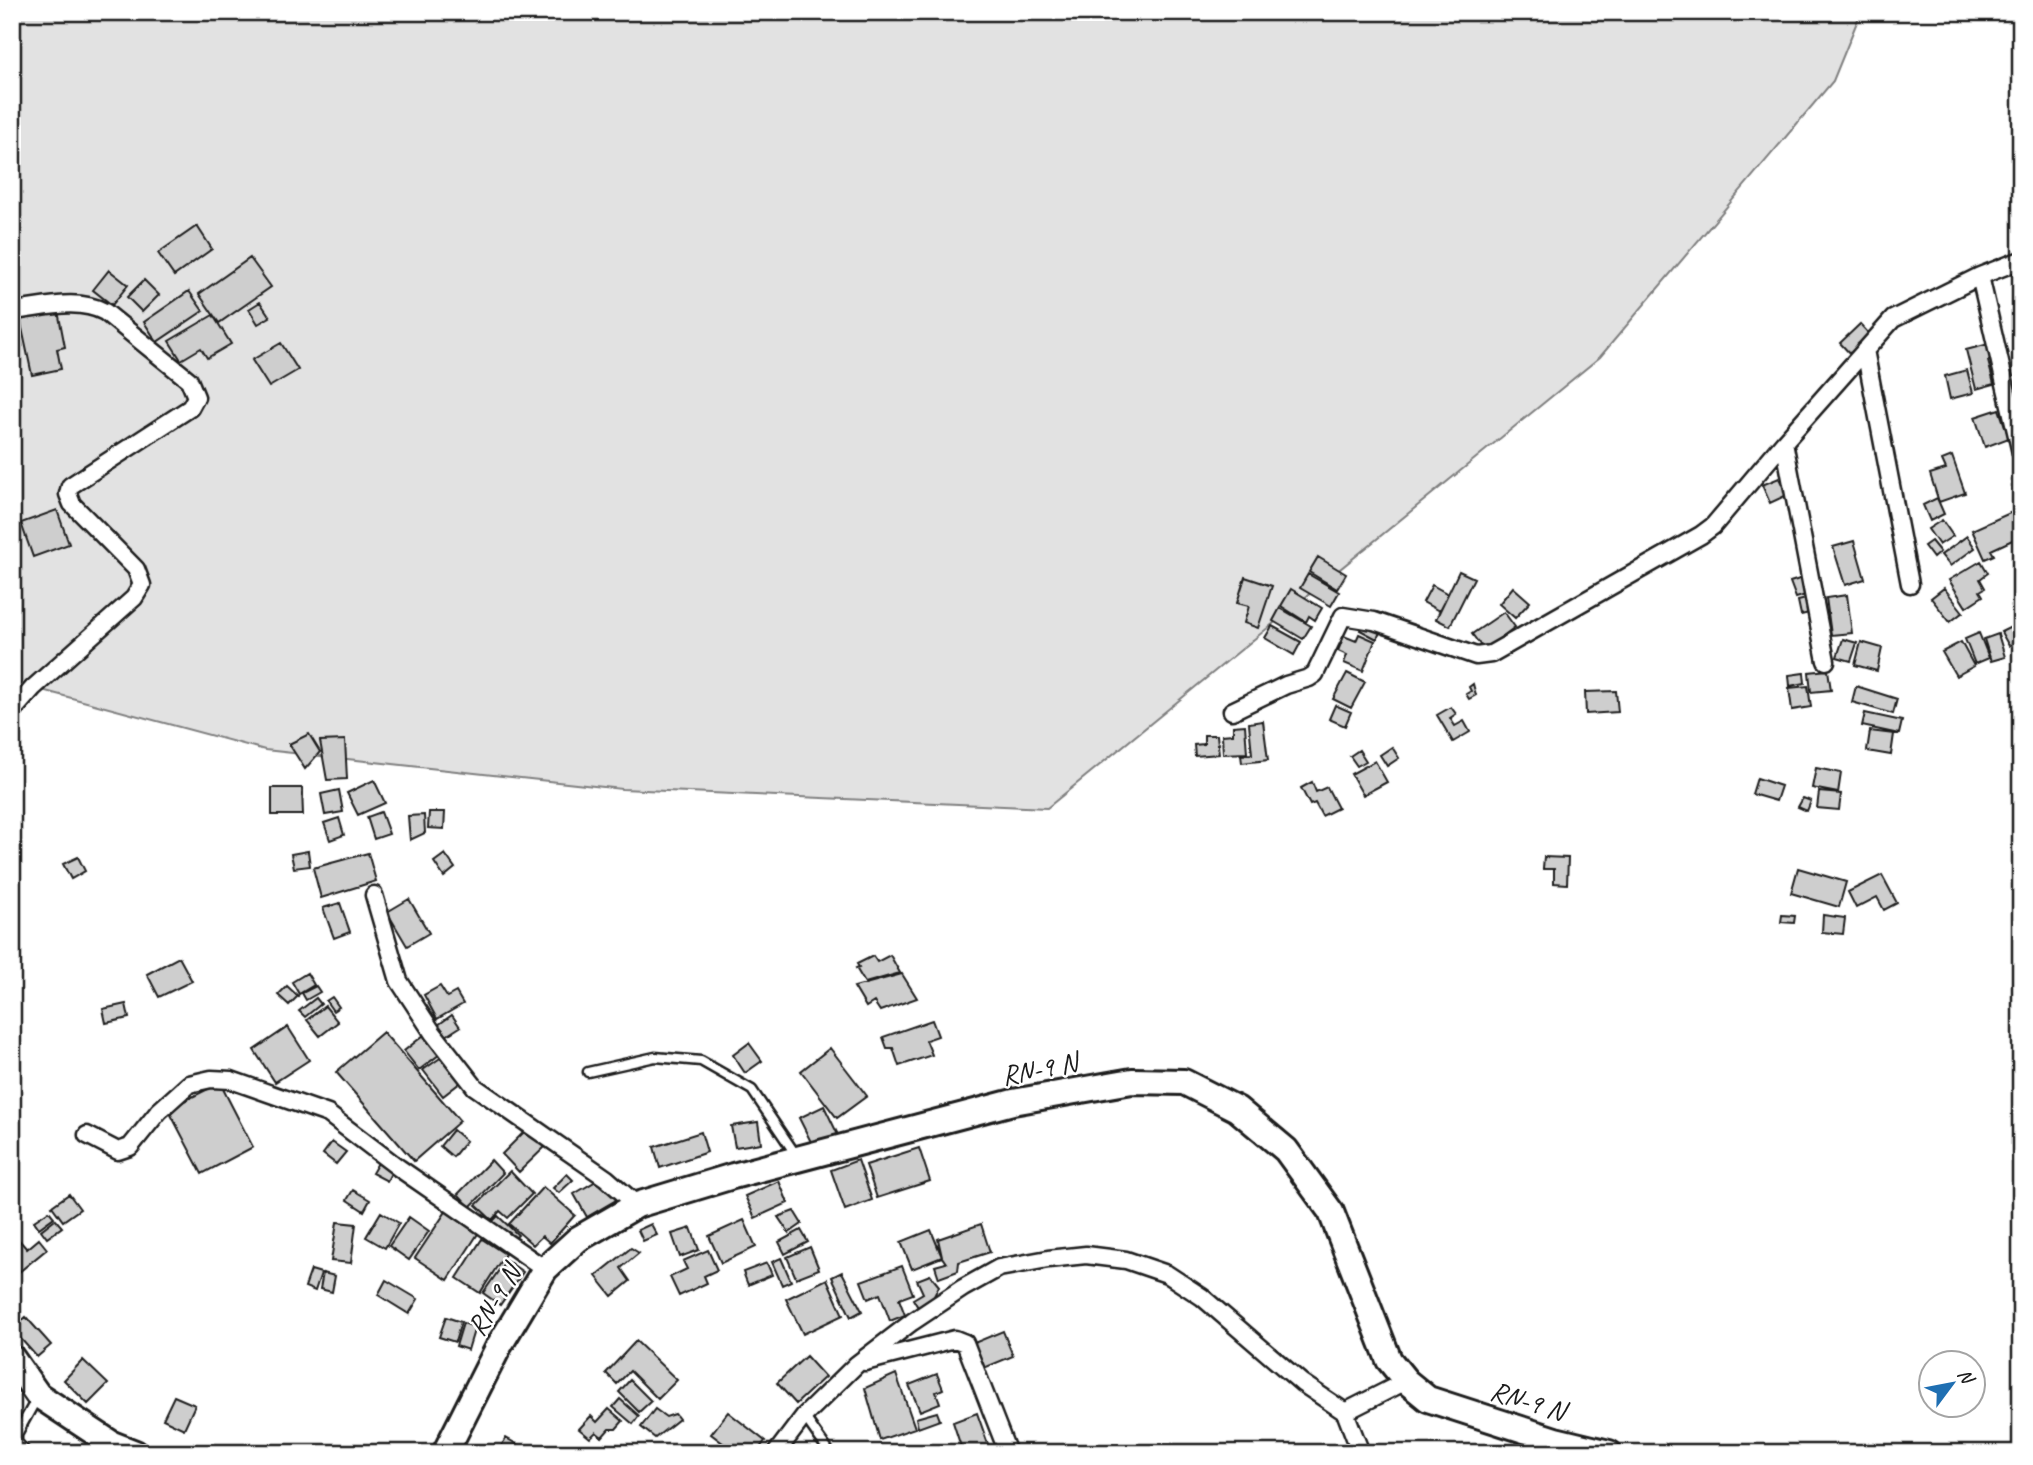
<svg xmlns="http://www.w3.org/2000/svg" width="2033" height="1465" viewBox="0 0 2033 1465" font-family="Caveat,sans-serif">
	<rect width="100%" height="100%" fill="#fff"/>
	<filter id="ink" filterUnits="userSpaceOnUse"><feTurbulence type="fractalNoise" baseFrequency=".0143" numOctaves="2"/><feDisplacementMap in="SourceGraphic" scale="14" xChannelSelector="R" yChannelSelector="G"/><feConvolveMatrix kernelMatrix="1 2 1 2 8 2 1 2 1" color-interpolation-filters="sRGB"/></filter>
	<g filter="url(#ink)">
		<!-- green -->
		<path fill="#e2e2e2" stroke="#7f7f7f" stroke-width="2" d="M12,12H1861L1833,81L1600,357L1047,808L622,789L265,750L12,682Z"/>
		<!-- building -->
		<path fill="#cecece" stroke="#1c1c1c" stroke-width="2" d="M197,226L212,249L174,276L158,253Z
			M250,258L271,287L219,323L199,294Z
			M109,270L128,285L112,305L93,290Z
			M144,280L159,295L142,312L127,297Z
			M189,291L203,311L157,342L144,322Z
			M260,302L270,317L258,324L249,309Z
			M58,311L65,347L57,349L61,369L32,375L20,319Z
			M213,315L231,344L207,358L201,348L181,360L169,341Z
			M16,321L22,346L12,348V322Z
			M1860,324L1872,337L1852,356L1840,343Z
			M281,343L298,370L269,387L252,360Z
			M1989,344L1993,360L1988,361L1994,384L1976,389L1966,350Z
			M1967,370L1973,393L1950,399L1945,376Z
			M1999,409L2009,438L1985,447L1975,417Z
			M1952,456L1965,493L1939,502L1930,474L1946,469L1942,460Z
			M1779,478L1787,495L1770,503L1762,485Z
			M1937,498L1944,514L1930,521L1923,505Z
			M2021,508V536L1991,550L1994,555L1985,559L1972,530Z
			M57,510L69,544L33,557L21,523Z
			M1942,520L1953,536L1939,545L1928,529Z
			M1967,536L1975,548L1950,566L1941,555Z
			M1854,541L1865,579L1845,585L1833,547Z
			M1931,541L1940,552L1933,558L1924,546Z
			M1318,557L1346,574L1337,589L1309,572Z
			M1981,561L1988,573L1980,579L1985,588L1980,591L1983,596L1966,607L1949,580Z
			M1459,571L1474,578L1450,626L1436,619Z
			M1308,574L1339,592L1331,606L1300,588Z
			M1245,577L1272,586L1258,628L1244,623L1249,606L1237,603Z
			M1803,578L1809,594L1796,598L1790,582Z
			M1432,585L1448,594L1439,611L1423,602Z
			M1513,587L1530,602L1515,618L1499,604Z
			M1944,588L1963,612L1950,622L1931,598Z
			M1291,589L1322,608L1315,620L1309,616L1306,622L1281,606Z
			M1847,595L1852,633L1831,635L1826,598Z
			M1810,598L1813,612L1801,615L1798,601Z
			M1280,608L1311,626L1303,639L1273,621Z
			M1504,612L1515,627L1484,650L1472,634Z
			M1364,621L1381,630L1377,639L1360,630Z
			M2021,622V640L2009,646L2001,632Z
			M1272,626L1301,642L1294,655L1265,638Z
			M1979,633L1989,658L1975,664L1965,639Z
			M1359,634L1375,641L1363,671L1344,663L1347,655L1338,651L1344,636L1356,641Z
			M1998,634L2005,657L1991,661L1984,639Z
			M1843,639L1857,643L1851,661L1837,657Z
			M1861,642L1882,648L1877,671L1855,665Z
			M1961,642L1974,666L1956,676L1942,652Z
			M1828,670L1831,690L1811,692L1809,672Z
			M1347,673L1365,682L1351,708L1333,699Z
			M1804,673L1805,683L1790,686L1789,675Z
			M1473,684L1476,695L1469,699L1466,694L1471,691L1469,687Z
			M1808,686L1811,707L1792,710L1789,688Z
			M1856,686L1897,699L1893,714L1852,702Z
			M1616,691L1618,712L1586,714L1585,692Z
			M1335,705L1351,712L1345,726L1329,719Z
			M1451,707L1456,714L1450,718L1455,726L1464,721L1470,732L1453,742L1437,715Z
			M1865,713L1902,721L1899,734L1862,726Z
			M1263,721L1268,760L1242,763L1241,755L1252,754L1249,723Z
			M1245,725L1247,753L1223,754L1222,735L1233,734V726Z
			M1870,731L1894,734L1891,755L1867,751Z
			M309,734L320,752L305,769L289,744Z
			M1204,735H1217L1219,754L1195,756L1194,745L1204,744Z
			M345,740L347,779L327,780L320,741Z
			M1392,747L1399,758L1387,766L1380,755Z
			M1359,750L1366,761L1357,766L1350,756Z
			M1375,761L1387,782L1363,795L1351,774Z
			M1816,768L1841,773L1838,793L1812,788Z
			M1757,778L1781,786L1776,801L1752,794Z
			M374,780L385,803L358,815L347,793Z
			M1312,782L1316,792L1327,787L1338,808L1322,816L1315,803L1310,805L1301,788Z
			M272,788H302L303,815H272Z
			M339,790L343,812L325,815L321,794Z
			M1819,792L1841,794L1839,810L1817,808Z
			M1803,798L1811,801L1807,811L1798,807Z
			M381,812L389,834L374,839L367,817Z
			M429,812H445L444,829L428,828Z
			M424,815L425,833L410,840L408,816Z
			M339,818L344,835L330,840L324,823Z
			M308,851L310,866L294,868L291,854Z
			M368,853L376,881L321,898L313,868Z
			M445,854L455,868L444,877L434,862Z
			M78,857L85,871L71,879L63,864Z
			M1544,857L1568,858L1567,884L1554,883V869H1543Z
			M1798,868L1846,882L1839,907L1791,893Z
			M1882,875L1897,903L1884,910L1877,897L1856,908L1848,892Z
			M409,899L429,933L407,946L387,912Z
			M340,903L350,932L334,938L323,908Z
			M1782,915L1795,916L1794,923L1781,922Z
			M1823,915L1845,918L1843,934L1822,932Z
			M890,955L900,973L865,983L856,968L859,967L857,964L873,956L877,962Z
			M179,957L192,981L159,997L147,974Z
			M307,973L314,985L299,994L292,982Z
			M902,974L917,998L880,1011L874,1002L866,1007L854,987Z
			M287,986L298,996L289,1005L278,995Z
			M316,986L320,992L306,1000L302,993Z
			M440,986L447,997L456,992L463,1004L437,1019L424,995Z
			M332,997L339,1007L333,1011L326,1001Z
			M316,998L321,1004L305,1017L299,1011Z
			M126,1004L129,1018L106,1023L103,1009Z
			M325,1006L338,1022L320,1036L307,1020Z
			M452,1015L460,1027L446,1036L438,1025Z
			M932,1020L938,1036L926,1040L932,1055L899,1066L893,1048H887L883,1037Z
			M288,1027L309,1060L275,1082L254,1050Z
			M429,1031L444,1051L419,1070L404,1051Z
			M383,1032L460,1121L414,1161L336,1072Z
			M749,1043L762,1061L745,1073L733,1055Z
			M830,1048L867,1096L837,1118L801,1071Z
			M446,1054L465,1079L443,1096L423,1070Z
			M220,1083L253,1147L202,1174L168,1109Z
			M824,1106L840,1139L812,1144L799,1118Z
			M758,1122L761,1143L735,1147L731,1126Z
			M528,1128L546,1146L519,1172L502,1154Z
			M453,1130L466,1141L453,1157L440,1146Z
			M701,1132L707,1152L660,1168L654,1147Z
			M332,1142L346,1152L336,1164L323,1154Z
			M919,1148L930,1181L877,1198L866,1165Z
			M491,1160L503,1173L470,1207L458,1194Z
			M858,1160L872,1200L845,1210L831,1170Z
			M379,1161L393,1169L387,1181L372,1173Z
			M510,1171L532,1194L508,1218L500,1211L492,1220L476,1205Z
			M567,1174L573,1180L559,1193L553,1188Z
			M603,1177L616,1200L587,1217L574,1194Z
			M779,1181L788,1203L755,1218L745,1196Z
			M543,1187L575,1215L550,1243L542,1236L533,1245L509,1224Z
			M353,1190L370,1200L364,1211L347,1200Z
			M69,1194L80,1209L63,1221L52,1206Z
			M449,1207L481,1229L448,1280L415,1258Z
			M49,1211L54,1217L39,1228L34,1221Z
			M794,1211L802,1224L789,1233L778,1217Z
			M381,1212L399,1223L385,1248L366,1237Z
			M498,1216L518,1235L512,1241L492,1222Z
			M409,1217L429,1231L409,1260L389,1246Z
			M55,1219L62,1227L47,1238L41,1230Z
			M744,1220L756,1247L721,1263L709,1236Z
			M337,1222L356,1224L351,1263L331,1261Z
			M651,1224L657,1235L643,1241L638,1230Z
			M981,1224L990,1252L959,1262L958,1271L939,1278L935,1266L946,1263L942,1257L938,1239Z
			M691,1228L699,1250L680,1257L672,1234Z
			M801,1230L808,1242L785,1254L779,1242Z
			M931,1230L942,1257L912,1269L901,1242Z
			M39,1239L47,1249L19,1272L12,1264V1246L19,1240L27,1249Z
			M482,1239L505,1254L480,1293L457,1278Z
			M810,1247L819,1269L796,1278L787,1257Z
			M631,1248L639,1253L621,1268L630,1281L612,1296L596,1276Z
			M708,1250L717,1270L704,1276L707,1283L679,1296L670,1277L687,1269L683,1261Z
			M781,1258L791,1281L782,1285L772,1262Z
			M506,1260L523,1272L500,1305L483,1293Z
			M767,1263L772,1275L748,1285L743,1272Z
			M902,1266L913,1294L899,1299L905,1315L890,1321L880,1294L868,1299L861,1281Z
			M311,1270L321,1273L315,1291L305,1287Z
			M842,1272L862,1311L851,1317L832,1277Z
			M323,1273L335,1276L332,1292L320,1289Z
			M930,1275L939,1286L929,1306L919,1309L913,1299L923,1293L917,1280Z
			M827,1279L843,1315L803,1334L786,1299Z
			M386,1280L418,1299L409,1314L378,1295Z
			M26,1317L51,1345L37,1357L12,1329Z
			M446,1317L461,1322L455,1342L439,1337Z
			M463,1323L475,1327L468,1350L456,1346Z
			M1003,1331L1013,1356L984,1368L974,1343Z
			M636,1341L677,1380L658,1399L630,1371L617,1384L606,1373Z
			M806,1356L825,1377L796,1404L777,1383Z
			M83,1360L108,1384L88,1404L64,1380Z
			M896,1374L915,1428L880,1440L865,1388Z
			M937,1374L943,1389L936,1392L940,1403L920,1411L909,1385Z
			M630,1380L651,1401L639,1412L619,1392Z
			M174,1396L195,1405L184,1429L163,1419Z
			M620,1399L639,1416L633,1424L613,1407Z
			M609,1409L623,1421L616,1429H609L602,1437L596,1432L590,1438L579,1429L591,1416L597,1422Z
			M655,1409L666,1417L675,1414L679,1419L655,1438L641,1427Z
			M728,1412L765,1441L756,1453H718L724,1444L711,1434Z
			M937,1412L940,1420L918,1428L916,1418Z
			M977,1413L989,1447L972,1453H963L953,1422Z
			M506,1438L520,1446L517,1453L498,1451Z"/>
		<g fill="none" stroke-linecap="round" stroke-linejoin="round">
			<defs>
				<path id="lane" d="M588,1072L655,1057L701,1061L752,1090L796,1155
					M804,1416L830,1453
					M27,1453L17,1442V1434L37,1398"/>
				<path id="street" d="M1980,276L2021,453
					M12,311C43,308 77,297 105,312L189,380L196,397L190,408L70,486L68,494L72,504L136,569L142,585L134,598L33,688L12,712
					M1865,350L1910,584
					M1784,442L1826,661
					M1232,711L1286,685L1309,678L1315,674L1343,616L1374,621L1476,656L1491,654L1701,535L1713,526L1784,442L1893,319L1980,276L2021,260
					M374,895L399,981L433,1033L475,1087L606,1178L637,1205
					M87,1135L118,1151L130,1147L159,1111L189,1084L211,1079L231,1080L328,1114L399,1168L545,1269
					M865,1362L955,1339L965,1343L1008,1453
					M1345,1412L1406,1381
					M1345,1412L1361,1453
					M776,1453L804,1416L857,1364L912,1322L963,1288L999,1268L1048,1259L1086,1255L1126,1260L1167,1274L1202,1297L1302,1383L1345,1412"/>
				<path id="primary" d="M12,1358L38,1395L112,1444L135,1453
					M445,1453L499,1346L545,1269L578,1239L637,1205L733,1176L1013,1102L1132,1081L1184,1082L1237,1109L1286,1150L1331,1212L1389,1360L1406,1381L1428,1399L1555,1440L1609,1453"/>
			</defs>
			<!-- lane casing -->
			<use href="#lane" stroke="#1c1c1c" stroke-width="13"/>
			<!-- street casing -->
			<use href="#street" stroke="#1c1c1c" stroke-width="21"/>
			<!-- primary casing -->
			<use href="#primary" stroke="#1c1c1c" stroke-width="30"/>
			<!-- lane -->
			<use href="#lane" stroke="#fff" stroke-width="8"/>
			<!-- street -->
			<use href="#street" stroke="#fff" stroke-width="16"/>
			<!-- primary -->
			<use href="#primary" stroke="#fff" stroke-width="24"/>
		</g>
	</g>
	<g text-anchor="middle" stroke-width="5" stroke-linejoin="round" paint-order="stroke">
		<!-- street labels -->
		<g font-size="28" fill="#1c1c1c" stroke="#fff">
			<text transform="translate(1039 1068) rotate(-11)" y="10">RN-9 N</text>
			<text transform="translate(493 1300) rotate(-59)" y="10">RN-9 N</text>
			<text transform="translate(1528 1400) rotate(17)" y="10">RN-9 N</text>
		</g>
	</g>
	<!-- margin -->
	<rect width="2033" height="1465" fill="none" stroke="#fff" stroke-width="42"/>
	<rect x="21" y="21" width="1991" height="1423" fill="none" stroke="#1c1c1c" stroke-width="2.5" filter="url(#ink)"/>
	<!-- north arrow -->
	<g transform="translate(1952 1384) rotate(58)"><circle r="33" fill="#ffffff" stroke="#a4a4a4" stroke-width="2"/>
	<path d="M0-5L12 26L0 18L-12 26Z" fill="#1f6fb2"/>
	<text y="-10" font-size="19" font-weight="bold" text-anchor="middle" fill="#1c1c1c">N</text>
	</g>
</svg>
